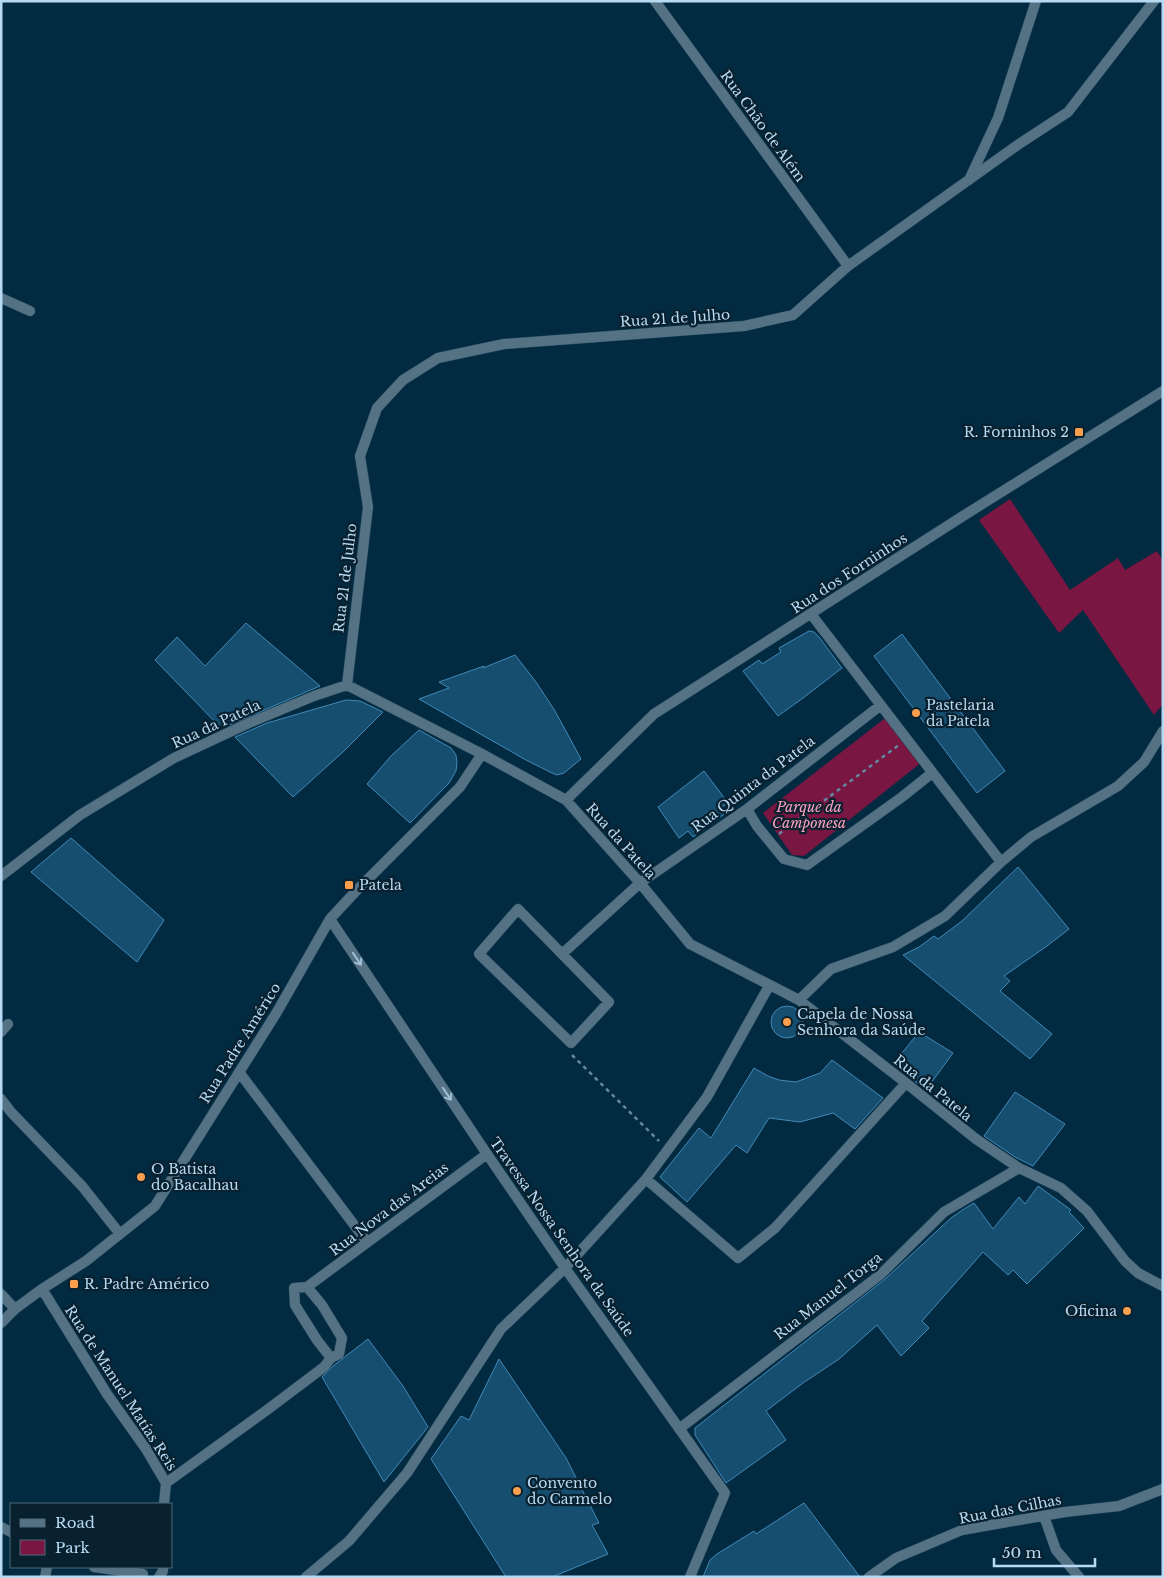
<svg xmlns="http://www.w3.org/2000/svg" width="1164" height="1578" viewBox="0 0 1164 1578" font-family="'Libre Baskerville',serif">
	<rect width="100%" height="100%" fill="#022b41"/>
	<!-- green -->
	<path fill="#791642" d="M1010,499L1070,590L1118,558L1125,570L1157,551L1163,561V704L1154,715L1083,610L1059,633L979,520Z
		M889,715L923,761L804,856L792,855L763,813Z"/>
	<!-- building -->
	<path fill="#164e70" stroke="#4289b7" d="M246,623L320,686L225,727L223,726L220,727L155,660L177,637L205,666Z
		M809,631L814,632L819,637L842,668L803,698L778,716L743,671L759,660L762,664L781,652L779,648Z
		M902,634L1005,771L977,793L874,656Z
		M515,655L536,682L555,711L581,759L564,773L557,775L552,773L526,760L419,699L449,688L439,682L484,666L483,668Z
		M346,700L360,701L383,712L344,751L293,797L235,737L267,723Z
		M419,730L451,748L456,755L457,763L456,771L449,783L410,823L367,784L391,756Z
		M704,771L728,803L722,807L726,813L693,837L688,831L679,838L658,807Z
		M71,838L164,920L137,962L31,872Z
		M1018,867L1069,929L1047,946L1004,976L1010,981L1000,991L1052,1034L1030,1059L903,955L919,947L934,936L938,939L962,921Z
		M771 1022a16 16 0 1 1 32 0a16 16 0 1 1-32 0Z
		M919,1032L953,1053L926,1090L893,1064Z
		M832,1060L883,1098L855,1129L833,1113L800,1122L769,1118L747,1153L736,1145L687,1202L660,1177L699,1128L711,1138L754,1068L768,1076L779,1080L796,1082L820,1073Z
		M1015,1092L1065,1124L1033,1166L1015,1157L984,1136Z
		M1038,1186L1071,1210L1069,1212L1084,1228L1027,1284L1013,1270L1008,1275L983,1252L922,1321L929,1328L901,1356L877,1325L839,1359L803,1383L766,1411L786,1440L726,1483L695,1435V1428L884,1280L951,1218L964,1209L974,1203L993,1229L1019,1197L1025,1204Z
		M368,1339L403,1386L428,1427L384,1482L322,1377L333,1366Z
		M499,1359L566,1458L599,1523L592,1525L608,1554L552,1577H506L431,1459L461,1416L469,1420Z
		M804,1503L860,1577H703L710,1560L717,1554L754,1531L756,1534Z"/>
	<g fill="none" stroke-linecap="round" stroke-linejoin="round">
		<defs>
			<path id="minor" d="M655,1L848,266
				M969,180L998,118L1036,1
				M1,298L30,311
				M811,614L1001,862
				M347,685L368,507L360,456L377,408L403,380L438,358L504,344L744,326L793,315L848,266L1019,144L1068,112L1154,1
				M566,800L654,714L963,516L1163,391
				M747,809L757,826L784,859L807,865L902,797L932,773
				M1,876L80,815L174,758L249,723L314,696L347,685L482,754L566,800L640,883L690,944L799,1000L906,1083L976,1139L1019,1168L1061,1188L1087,1211L1125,1261L1138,1273L1163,1286
				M330,919L487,1154L565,1268L725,1493L690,1577
				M562,954L609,1002L571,1043L479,954L518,909L562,954L640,883L747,809L881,705
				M799,1000L831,969L893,947L945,916L1001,862L1031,837L1118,786L1144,762L1163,731
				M1,1032L8,1024
				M239,1072L367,1242
				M1,1099L11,1112L82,1186L120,1234
				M646,1179L738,1258L775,1228L906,1083
				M307,1287L294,1288L295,1305L317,1340L331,1358
				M42,1289L107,1394L146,1449L166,1483L164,1504
				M1,1294L15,1309
				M1,1323L15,1309L42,1289L86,1261L155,1206L277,1012L330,919L356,891L460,787L482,754
				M679,1429L880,1275L944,1212L1019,1168
				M166,1483L267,1410L324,1367L331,1358L339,1354L342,1338L322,1305L307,1287L487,1154
				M1044,1516L1056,1550L1079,1577
				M1,1527L11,1532
				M94,1567L143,1574
				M45,1577L47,1567
				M159,1577L163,1571V1567
				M306,1577L349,1541L407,1473L501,1329L565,1268L646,1179L707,1097L769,986
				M869,1577L896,1558L962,1530L1065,1512L1119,1506L1163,1489"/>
		</defs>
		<!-- minor casing -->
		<use href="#minor" stroke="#1f475d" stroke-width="11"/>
		<!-- path -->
		<path stroke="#6388a0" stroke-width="2.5" stroke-dasharray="4 4" stroke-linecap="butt" d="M779,834L899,745
			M572,1055L659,1141"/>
		<!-- minor -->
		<use href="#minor" stroke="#557184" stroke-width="10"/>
	</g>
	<!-- one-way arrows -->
	<defs><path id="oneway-shaft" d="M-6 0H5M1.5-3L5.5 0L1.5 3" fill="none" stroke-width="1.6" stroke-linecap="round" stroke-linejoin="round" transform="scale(1.25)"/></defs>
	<g stroke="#9ebfd6">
		<use href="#oneway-shaft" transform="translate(357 959) rotate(56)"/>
		<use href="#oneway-shaft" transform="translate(447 1094) rotate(56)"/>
	</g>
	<!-- markers -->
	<g fill="#fa9f4e" stroke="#09202f" stroke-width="2">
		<rect x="1074" y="427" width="10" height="10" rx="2.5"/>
		<circle cx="916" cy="713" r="5"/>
		<rect x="344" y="880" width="10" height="10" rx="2.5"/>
		<circle cx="787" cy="1022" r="5"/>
		<circle cx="141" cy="1177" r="5"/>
		<rect x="69" y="1279" width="10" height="10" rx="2.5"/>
		<circle cx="1127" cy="1311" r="5"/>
		<circle cx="517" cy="1491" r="5"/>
	</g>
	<g text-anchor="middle" stroke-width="4.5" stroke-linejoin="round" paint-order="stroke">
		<!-- street labels -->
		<g font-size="14" fill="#b7d9f2" stroke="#09202f">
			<text transform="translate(763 126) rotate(54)" y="5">Rua Chão de Além</text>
			<text transform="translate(675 318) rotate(-4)" y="5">Rua 21 de Julho</text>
			<text transform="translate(849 573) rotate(-33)" y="5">Rua dos Forninhos</text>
			<text transform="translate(345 578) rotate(-83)" y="5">Rua 21 de Julho</text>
			<text transform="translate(216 724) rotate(-25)" y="5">Rua da Patela</text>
			<text transform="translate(753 784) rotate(-37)" y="5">Rua Quinta da Patela</text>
			<text transform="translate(621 841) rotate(48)" y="5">Rua da Patela</text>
			<text transform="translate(240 1043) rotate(-58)" y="5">Rua Padre Américo</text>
			<text transform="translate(933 1088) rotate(39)" y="5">Rua da Patela</text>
			<text transform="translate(389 1209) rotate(-37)" y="5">Rua Nova das Areias</text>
			<text transform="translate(562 1237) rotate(55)" y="5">Travessa Nossa Senhora da Saúde</text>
			<text transform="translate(828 1296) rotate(-38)" y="5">Rua Manuel Torga</text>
			<text transform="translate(121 1388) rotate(57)" y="5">Rua de Manuel Matías Reis</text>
			<text transform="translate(1010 1509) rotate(-11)" y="5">Rua das Cilhas</text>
		</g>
		<!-- poi labels -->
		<g font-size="14" fill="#b7d9f2" stroke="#09202f" text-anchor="start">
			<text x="1069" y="437" text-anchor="end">R. Forninhos 2</text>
			<text x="926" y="710">Pastelaria<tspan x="926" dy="16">da Patela</tspan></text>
			<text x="359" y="890">Patela</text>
			<text x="797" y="1019">Capela de Nossa<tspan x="797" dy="16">Senhora da Saúde</tspan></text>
			<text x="151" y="1174">O Batista<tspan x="151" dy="16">do Bacalhau</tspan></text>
			<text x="84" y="1289">R. Padre Américo</text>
			<text x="1117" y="1316" text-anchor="end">Oficina</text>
			<text x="527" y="1488">Convento<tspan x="527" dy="16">do Carmelo</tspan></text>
		</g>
		<!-- park labels -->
		<g font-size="14" font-style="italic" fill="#fba1bd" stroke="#09202f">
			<text x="809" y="812">Parque da<tspan x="809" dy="16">Camponesa</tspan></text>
		</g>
	</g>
	<!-- border -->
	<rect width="1164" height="1578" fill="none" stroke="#b7d9f2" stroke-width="5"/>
	<!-- legend -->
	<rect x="10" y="1503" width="162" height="65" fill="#09202f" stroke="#4f6a7d"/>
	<rect x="20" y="1519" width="25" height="8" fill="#557184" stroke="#4f6a7d"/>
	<text x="55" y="1528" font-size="15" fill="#b7d9f2">Road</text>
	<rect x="20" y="1540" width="25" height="15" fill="#791642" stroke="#4f6a7d"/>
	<text x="55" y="1553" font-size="15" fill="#b7d9f2">Park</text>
	<!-- scale -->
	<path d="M994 1558v8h101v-8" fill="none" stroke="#b7d9f2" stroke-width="2.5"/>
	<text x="1002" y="1558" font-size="15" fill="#b7d9f2" stroke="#09202f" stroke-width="4" paint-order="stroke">50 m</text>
</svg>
